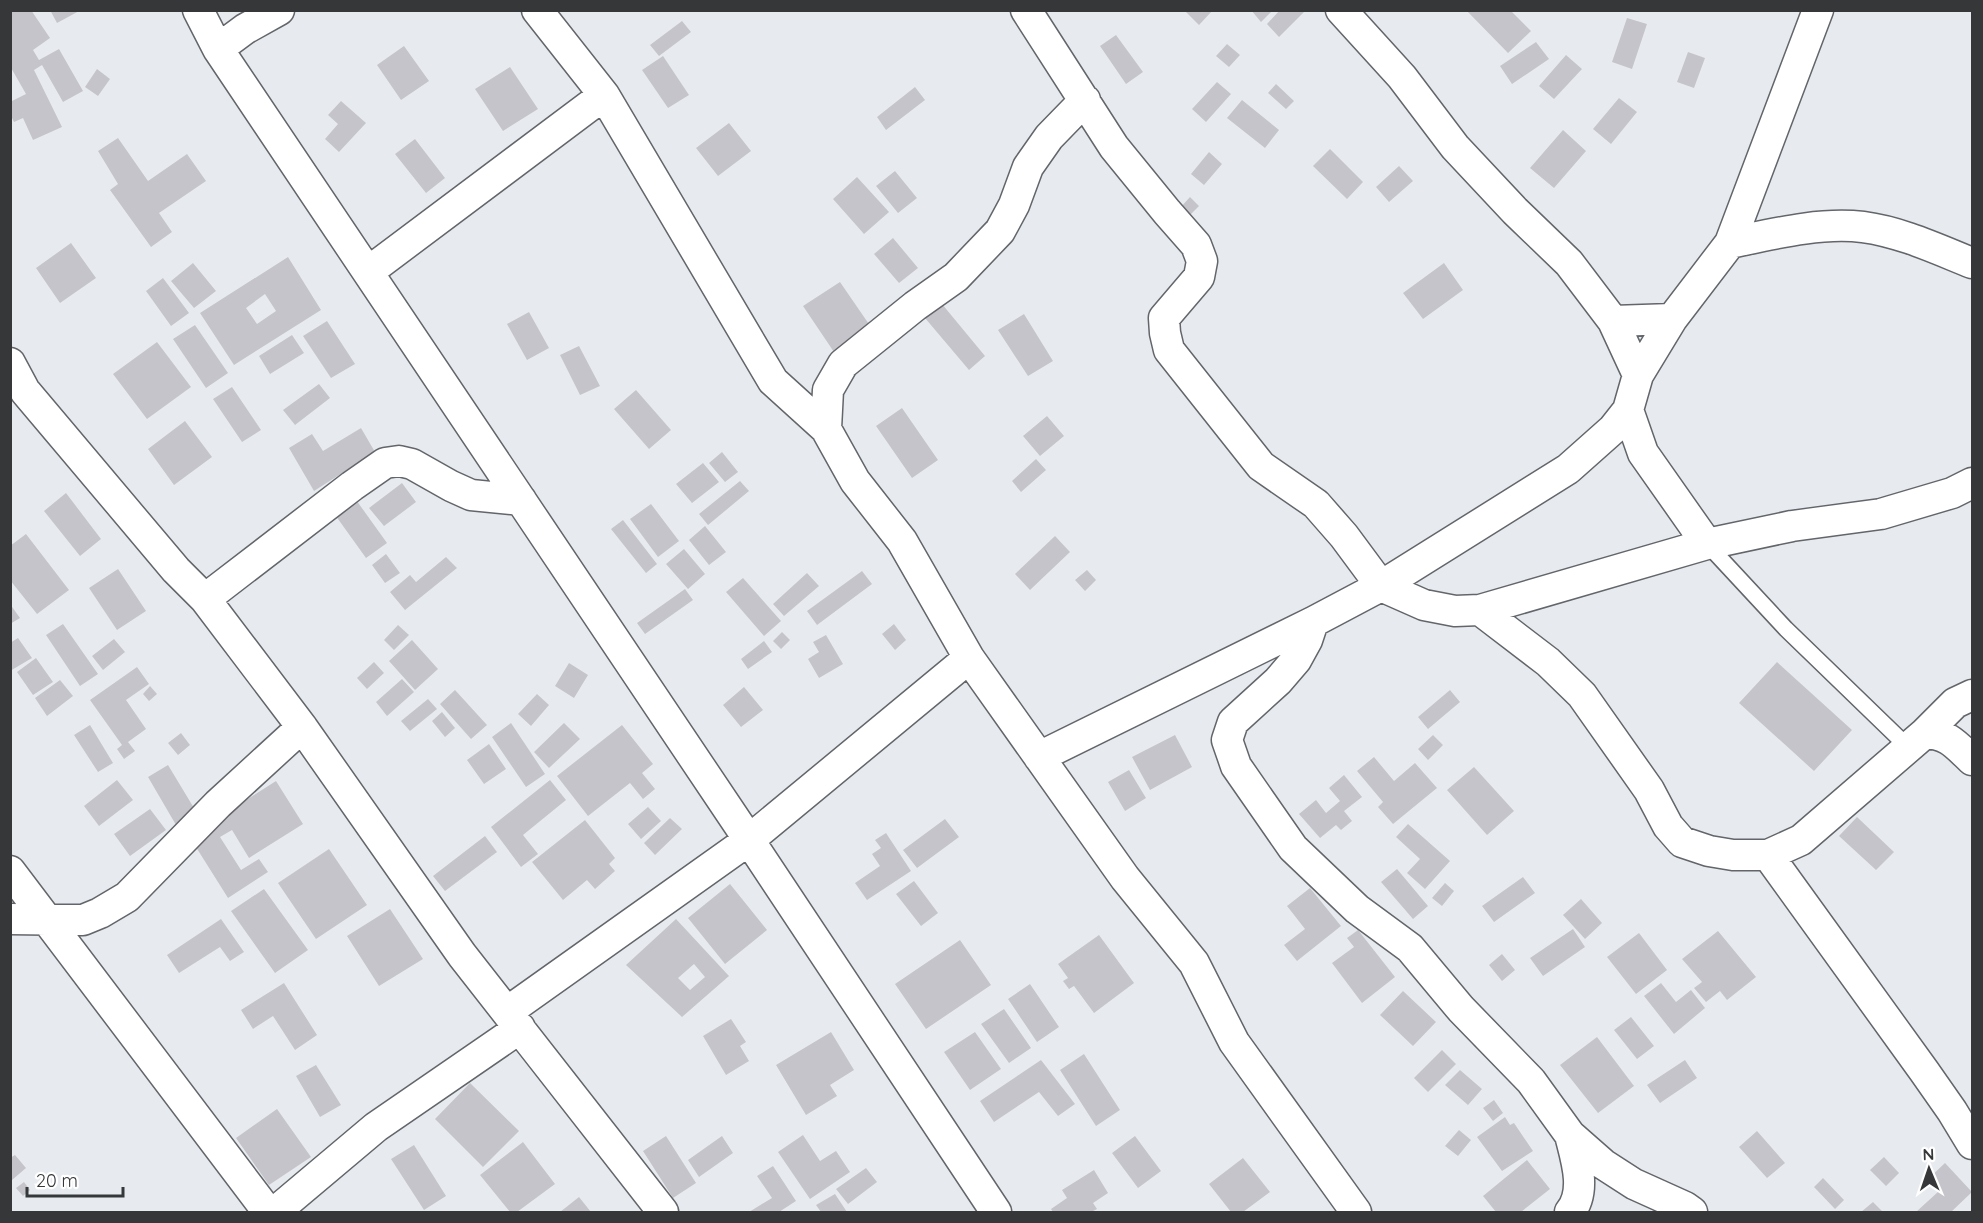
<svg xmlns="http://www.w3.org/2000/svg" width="1983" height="1223" viewBox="0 0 1983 1223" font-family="Quicksand,sans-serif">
	<rect width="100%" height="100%" fill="#e7ebf0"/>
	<!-- building -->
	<path fill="#c5c4ca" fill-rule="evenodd" d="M10,10H31L50,38L33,50L39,60L59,49L83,91L63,102L42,65L34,70L62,127L33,140L23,118L14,122L10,114V102L26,94L10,66Z
		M50,10H81L57,23Z
		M1184,10H1213L1199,25Z
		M1251,10H1273L1261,22Z
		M1280,10H1306L1279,37L1267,24Z
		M1466,10H1510L1531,31L1508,53Z
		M1627,18L1647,24L1632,69L1612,62Z
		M682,21L691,32L659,56L650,45Z
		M1116,35L1143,72L1126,84L1100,46Z
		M1536,42L1549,59L1512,84L1500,66Z
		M1227,44L1240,55L1229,67L1216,56Z
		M404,46L429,81L401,100L377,65Z
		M1688,52L1705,58L1694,88L1677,82Z
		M1566,55L1582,69L1554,99L1539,86Z
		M663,56L689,95L668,108L642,70Z
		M510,67L538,109L503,131L475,89Z
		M97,69L110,79L98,96L85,87Z
		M1217,82L1231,94L1206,122L1192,109Z
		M1276,84L1294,101L1286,109L1268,93Z
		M915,87L925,100L886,130L877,117Z
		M1619,98L1637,112L1611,144L1593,129Z
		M1242,100L1279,130L1265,148L1227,118Z
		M341,101L366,123L339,152L325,139L338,124L328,115Z
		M729,123L751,151L718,176L696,148Z
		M1563,130L1586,151L1554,188L1530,168Z
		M118,138L148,181L187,154L206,181L159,213L172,232L151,247L110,190L118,184L98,151Z
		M415,139L445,178L426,193L395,154Z
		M1330,149L1363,182L1347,199L1313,166Z
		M1209,152L1222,164L1204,185L1191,174Z
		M1399,166L1413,181L1389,202L1376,187Z
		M895,171L917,198L898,213L876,186Z
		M857,177L889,212L864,234L833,199Z
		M1190,197L1199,206L1189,216L1180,208Z
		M893,238L918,268L899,283L874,254Z
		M71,243L96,278L60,303L36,268Z
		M288,257L321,310L234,365L200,313ZM265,294L276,311L257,324L246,308Z
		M193,263L216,291L194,308L171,281Z
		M1444,263L1463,290L1423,319L1403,293Z
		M163,278L189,313L171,326L146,291Z
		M840,282L873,330L836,355L803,306Z
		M942,304L985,356L969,370L925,318Z
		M529,312L549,348L527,360L507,324Z
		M1024,314L1053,361L1028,376L998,330Z
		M327,321L355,364L331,378L303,336Z
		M195,325L228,373L206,388L173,339Z
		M292,335L304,353L270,374L259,356Z
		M157,342L191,387L147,419L113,374Z
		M579,346L600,386L580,395L560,355Z
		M319,384L330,398L295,425L283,410Z
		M232,387L261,430L242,442L213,399Z
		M636,390L671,430L649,449L614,409Z
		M902,408L938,460L912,478L876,426Z
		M1047,416L1064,436L1040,456L1023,436Z
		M185,421L212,457L174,485L148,449Z
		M361,428L375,452L314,491L289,448L312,434L323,451Z
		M722,452L738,472L725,482L709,463Z
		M1036,459L1046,470L1021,492L1012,481Z
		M703,463L719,482L692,503L676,484Z
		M740,481L749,491L708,525L699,514Z
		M402,483L416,502L384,526L369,508Z
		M66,493L101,539L80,556L44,511Z
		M354,497L387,543L366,558L333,512Z
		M651,504L679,541L658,557L630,519Z
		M623,520L657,564L646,573L611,529Z
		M705,526L726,552L709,565L689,540Z
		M26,534L69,590L37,614L10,580V546Z
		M1055,536L1070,552L1030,590L1015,574Z
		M684,549L705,574L688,589L666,564Z
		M386,554L400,573L385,583L372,565Z
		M446,557L457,568L405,610L390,592L410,575L416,582Z
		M118,569L146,611L117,630L89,588Z
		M1087,570L1096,580L1085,591L1075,580Z
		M862,571L872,584L817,625L807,611Z
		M807,573L819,586L784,616L773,604Z
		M743,578L781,621L764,636L726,592Z
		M685,589L693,600L645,634L637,623Z
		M10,604L20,618L10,624Z
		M63,624L98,674L80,686L46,635Z
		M894,624L906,640L895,650L882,634Z
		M398,625L409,635L394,650L384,640Z
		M782,632L790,640L781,649L773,641Z
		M826,635L843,664L819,678L808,659L819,652L813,642Z
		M18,638L32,658L10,671V643Z
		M114,639L125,652L103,670L92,656Z
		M412,640L438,669L415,690L389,661Z
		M764,641L772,652L748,669L741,659Z
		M36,658L53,682L33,695L17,672Z
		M374,662L384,673L367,689L357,678Z
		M1777,662L1852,730L1814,771L1739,703Z
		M569,663L588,675L574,698L555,686Z
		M137,667L149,684L126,700L146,729L128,742L135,751L124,759L117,749L122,745L90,700Z
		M402,679L414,692L387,716L376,702Z
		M60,680L73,696L47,716L35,698Z
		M150,686L157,694L149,701L143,694Z
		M744,687L763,710L741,727L723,705Z
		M455,690L487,725L471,739L440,704Z
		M1450,690L1460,702L1428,729L1418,717Z
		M537,694L549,705L531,726L518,714Z
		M428,699L437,709L410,731L401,721Z
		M442,712L455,728L445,737L432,721Z
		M511,723L545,774L526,787L492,737Z
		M564,723L580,739L549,768L534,752Z
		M90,725L113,763L98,772L74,735Z
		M622,725L653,764L642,773L655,789L643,799L630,783L588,816L557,776Z
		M181,733L190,745L178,755L168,743Z
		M1175,735L1192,767L1150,790L1132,757Z
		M1433,735L1443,745L1428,760L1418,749Z
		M489,744L506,769L484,784L467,760Z
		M1374,757L1394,781L1415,763L1437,788L1393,824L1378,807L1383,802L1357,771Z
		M168,765L197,813L176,825L148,777Z
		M1474,767L1514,811L1487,835L1447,790Z
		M1129,770L1146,798L1125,811L1108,782Z
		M1344,775L1362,797L1344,811L1352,821L1341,830L1336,825L1320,838L1299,814L1316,800L1326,813L1340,801L1329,788Z
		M117,780L133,800L99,826L84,806Z
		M550,780L566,800L523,835L538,854L521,867L491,827Z
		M276,781L303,824L249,858L232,830L220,837L241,870L259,859L268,872L228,898L189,836Z
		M648,807L661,821L641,839L628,824Z
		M150,809L166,830L130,856L114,834Z
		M1857,817L1894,852L1876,870L1839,836Z
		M670,818L682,829L655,855L644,843Z
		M945,819L959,837L917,868L903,850Z
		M585,820L615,858L609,864L615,871L595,889L587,880L563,900L532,862Z
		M1408,824L1450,861L1425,889L1407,873L1420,859L1396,837Z
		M886,833L911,871L867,900L855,883L880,866L872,854L881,848L875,840Z
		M485,836L497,852L445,891L433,876Z
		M329,849L367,905L316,939L278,883Z
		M1397,869L1428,906L1413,919L1381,882Z
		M1523,877L1535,893L1494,922L1482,906Z
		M914,881L938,913L921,926L896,894Z
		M1445,883L1454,891L1442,906L1432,898Z
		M730,884L767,930L725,964L688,918Z
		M1310,888L1341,926L1297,961L1284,945L1305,929L1287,906Z
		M264,889L308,950L275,973L231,911Z
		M1581,899L1602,923L1585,939L1563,915Z
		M390,909L423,959L379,986L347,936Z
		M221,919L244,952L230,961L220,947L179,973L167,955Z
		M676,919L729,976L682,1017L626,965ZM694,964L705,977L690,990L678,978Z
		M1573,929L1585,947L1543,976L1530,958Z
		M1358,930L1395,977L1362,1003L1332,963L1354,947L1347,938Z
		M1718,931L1756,977L1727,1000L1720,991L1706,1002L1694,988L1702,982L1682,959Z
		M1639,933L1667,970L1636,994L1607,957Z
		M1099,935L1134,983L1094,1013L1074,986L1069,989L1063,981L1068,978L1058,964Z
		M960,940L991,985L926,1029L895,984Z
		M1502,954L1515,970L1502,981L1489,965Z
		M284,983L317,1035L295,1050L273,1016L253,1029L241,1010Z
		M1661,983L1676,1002L1691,990L1705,1008L1674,1034L1644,996Z
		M1030,984L1059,1027L1037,1042L1008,999Z
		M1403,991L1436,1022L1413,1046L1380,1015Z
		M1004,1009L1031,1048L1009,1063L981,1024Z
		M1631,1017L1654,1046L1637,1059L1614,1030Z
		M731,1019L746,1042L740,1046L749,1061L726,1075L703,1036Z
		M831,1032L854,1070L830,1085L837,1096L806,1115L776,1065Z
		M975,1032L1001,1069L970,1090L944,1052Z
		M1597,1037L1634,1086L1598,1113L1560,1065Z
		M1442,1050L1456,1064L1428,1092L1414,1078Z
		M1084,1054L1120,1110L1096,1126L1060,1070Z
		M1041,1060L1075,1104L1058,1116L1039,1092L994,1122L980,1101Z
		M1685,1060L1697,1078L1660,1103L1647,1085Z
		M316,1065L341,1105L320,1117L296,1076Z
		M1460,1070L1482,1089L1468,1105L1445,1085Z
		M470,1083L519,1131L483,1167L435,1119Z
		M1494,1100L1503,1113L1493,1121L1483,1108Z
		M277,1109L311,1157L269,1185L236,1138Z
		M1505,1117L1510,1125L1514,1123L1533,1151L1502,1171L1477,1137Z
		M1459,1130L1471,1140L1458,1156L1445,1146Z
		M1757,1131L1785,1163L1767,1178L1739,1147Z
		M803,1135L820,1161L836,1151L850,1172L810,1199L778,1152Z
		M666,1136L696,1183L673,1198L643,1151Z
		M722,1136L733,1153L699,1177L688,1160Z
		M1135,1136L1161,1171L1138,1188L1112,1153Z
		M523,1142L555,1184L517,1212H510L480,1175Z
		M414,1145L446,1196L424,1210L391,1159Z
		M15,1155L26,1168L12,1180L10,1158Z
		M1884,1157L1899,1173L1886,1186L1870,1170Z
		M1243,1158L1270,1192L1243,1212H1231L1209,1184Z
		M1527,1160L1550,1189L1521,1212H1496L1483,1196Z
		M1945,1163L1972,1192L1951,1212H1916L1939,1191L1928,1179Z
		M773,1166L796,1201L779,1212H749L772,1198L757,1176Z
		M866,1168L877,1182L848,1204L836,1189Z
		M1094,1170L1108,1193L1093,1203L1097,1209L1091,1212H1053L1051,1209L1067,1198L1062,1190Z
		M1823,1178L1844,1200L1835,1209L1814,1187Z
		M24,1182L30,1190L23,1196L16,1188Z
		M835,1194L847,1212H821L816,1205Z
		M579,1197L591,1212H560Z
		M1873,1202L1883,1212H1861Z"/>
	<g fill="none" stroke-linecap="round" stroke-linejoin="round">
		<defs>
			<path id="service" d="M1707,544L1786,629L1909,748"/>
			<path id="minor" d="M198,10L218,49L749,840L996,1212
				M537,10L604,95L773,381L826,429L855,481L902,541L969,658L1125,878L1194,963L1234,1042L1356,1212
				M1026,10L1114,147L1167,212L1196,245L1202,261L1199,277L1164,318L1165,333L1169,350L1261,466L1316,504L1344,536L1381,586L1424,605L1455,611L1480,610L1707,544L1792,526L1881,514L1952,493L1972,483
				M1341,10L1402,77L1455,147L1515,211L1569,263L1613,321L1638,375
				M218,49L245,29L279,10
				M1730,243C1773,234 1819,222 1863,227C1901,232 1937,249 1972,263
				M368,272L604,95
				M1613,321L1672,319
				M10,363L25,391L176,570L205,599L302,727L462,955L663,1212
				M1628,410L1643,453L1707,544
				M826,429L828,390L843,364L915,306L956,277L1000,231L1014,205L1028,167L1049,137L1085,100
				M205,599L352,486L385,463L399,461L412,464L451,486L471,495L521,500
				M1480,610L1548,662L1582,695L1649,790L1668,826L1682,842L1709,851L1733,855H1768L1801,840L1925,733C1948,734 1956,745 1972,760
				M1313,622L1307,640L1296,660L1278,681L1233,722L1227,740L1236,766L1293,848L1357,909L1410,948L1461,1009L1531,1081L1570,1135L1603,1164L1634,1184L1685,1207L1692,1212
				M1925,733L1955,703L1972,695
				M1039,757L1313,622L1381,586L1568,469L1613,429L1628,410L1638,375L1672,319L1730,243L1818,10
				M1768,855L1924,1071L1952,1111L1972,1144
				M10,871L268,1212
				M10,919L83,920L100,913L127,897L218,804L302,727
				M507,1012L749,840L969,658
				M275,1212L376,1127L520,1028
				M1570,1212C1587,1191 1576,1159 1570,1135"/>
		</defs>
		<!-- service casing -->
		<use href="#service" stroke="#62656a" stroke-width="18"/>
		<!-- minor casing -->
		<use href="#minor" stroke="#62656a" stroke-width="33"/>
		<!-- service -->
		<use href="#service" stroke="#fff" stroke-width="15"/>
		<!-- minor -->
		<use href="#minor" stroke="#fff" stroke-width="30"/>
	</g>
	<!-- border -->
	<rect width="1983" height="1223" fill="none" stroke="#353739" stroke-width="24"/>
	<!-- north arrow -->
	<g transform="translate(1929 1169) rotate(358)" stroke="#ffffff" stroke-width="4.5" paint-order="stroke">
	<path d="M0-4.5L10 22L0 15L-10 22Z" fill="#353739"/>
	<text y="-9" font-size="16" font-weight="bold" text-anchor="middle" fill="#353739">N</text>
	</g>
	<!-- scale -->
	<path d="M27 1187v9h96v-9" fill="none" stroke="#353739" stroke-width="3"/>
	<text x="36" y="1187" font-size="18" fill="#353739" stroke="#ffffff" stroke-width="4.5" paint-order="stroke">20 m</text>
</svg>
